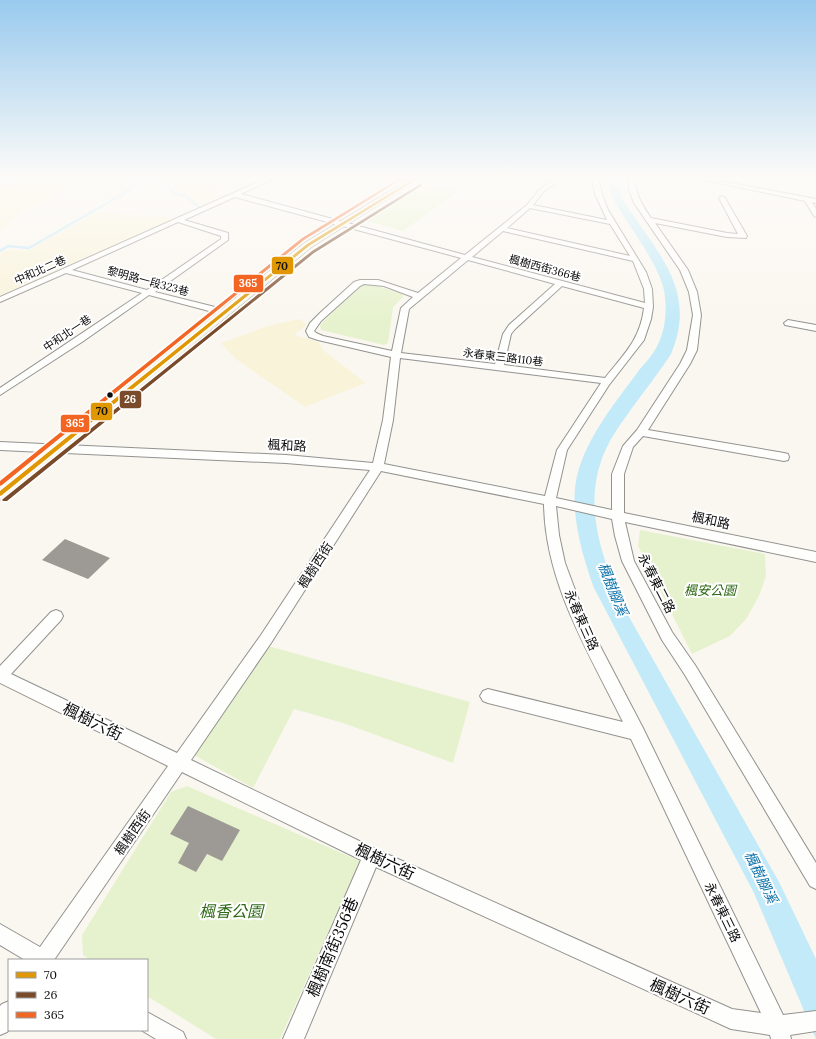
<svg xmlns="http://www.w3.org/2000/svg" width="816" height="1039" viewBox="0 0 816 1039" font-family="Lora,'Noto Sans TC',serif">
	<rect width="100%" height="100%" fill="#faf7f0"/>
	<!-- farmland -->
	<path fill="#f9f3da" d="M0,178H86L33,208L25,207L0,230V188L11,182L0,180Z
		M170,178H225V180L212,192L224,196L202,206L186,195L177,192L168,179Z
		M98,212L175,218L0,296V254L9,249L27,251Z
		M300,319L307,325L294,335L319,342L324,351L366,383L305,407L236,359L221,343L271,325Z"/>
	<!-- green -->
	<path fill="#e6f2cd" d="M420,183L459,191L403,231L363,220Z
		M368,283L402,294L403,297L393,307L388,343L384,345L321,330L320,325L360,286Z
		M640,530L765,554L766,576L759,596L746,619L730,636L692,654L638,546Z
		M268,646L470,702L453,763L343,723L294,709L253,788L194,755Z
		M187,786L360,861L280,1039H216L147,996V960H90L83,955L82,935L171,792Z"/>
	<!-- water -->
	<path fill="#c2eaf8" d="M609,178H618C619,198 627,205 638,222C668,265 694,299 671,354C654,380 633,405 616,431C577,490 598,550 624,608L779,882L816,959V1039L754,893L594,588C582,555 569,510 577,476C586,438 617,400 640,369C645,363 651,357 655,350C665,334 668,310 664,291C659,264 628,225 613,199L610,191Z"/>
	<g fill="none" stroke-linecap="round" stroke-linejoin="round">
		<!-- stream -->
		<path stroke="#c2eaf8" stroke-width="2.5" d="M163,178L174,193L185,196L199,207
			M0,184L17,178
			M0,251L8,246L29,248L123,194L140,182L166,178"/>
	</g>
	<!-- building -->
	<path fill="#9d9a96" d="M65,539L110,558L88,579L42,560Z
		M188,806L240,830L222,861L207,854L196,872L178,863L189,843L170,834Z"/>
	<g fill="none" stroke-linecap="round" stroke-linejoin="round">
		<defs>
			<path id="minor" d="M267,178H274L241,194L465,255L527,205L539,190L555,178H562L543,192L533,205L607,220L595,194L592,178H598L602,194L608,210L646,272L652,289L653,307L651,319L644,340L609,385L567,450L556,498L612,510V474L623,446L637,430L680,364L687,350L693,315L689,292L680,270L634,203L629,190L628,178H634C636,195 642,205 651,218L727,233L738,234L719,198L722,196L725,198L747,236L746,238L727,237L655,223L688,270L697,292L701,315L697,350L690,364L648,430L784,453L788,454L789,457L788,460L784,461L643,436L633,447L624,474V513L816,552V562L625,522L634,561L672,632L695,665L816,863V889L810,886L685,675L662,640L622,561L615,536L612,519L556,506L559,535L565,563L586,619L643,728L783,1015L816,1011V1031L790,1035L791,1039H771L770,1035L731,1029L376,867L304,1039H283L361,860L182,772L54,960H25L0,945V924L40,947L168,766L0,683V666L51,612L56,610L61,612L63,616L61,620L11,674L177,753L261,635L370,470L286,463L0,450V442L286,455L373,463L383,420L391,357L318,340L309,337L306,331L310,323L321,312L354,282L360,280H378L418,293L461,258L235,197L184,220L228,233V240L155,292L227,310L228,312L227,314L224,315L149,295L82,342L0,395V388L142,293L66,273L0,302V297ZM530,208L610,224L630,256L507,228ZM178,222L221,236V239L147,290L72,270ZM503,231L633,261L644,289L645,303L472,257ZM468,260L555,284L509,325L503,334L495,364L401,353L409,309ZM364,284L384,286L413,297L401,308L392,351L323,336L316,333L314,331L321,321L360,286ZM562,286L644,308C640,340 624,354 605,378L504,365L511,334L515,329ZM400,358L601,383L557,450L545,496L384,464L393,420ZM381,471L544,504C545,583 589,653 623,722L488,689L483,691L480,696L483,701L488,703L631,739L761,1013L732,1009L378,850L191,760L271,643Z
				M694,178H705L816,199V203L812,202L816,209V217L814,216L805,201Z
				M788,320L816,325V331L785,325L784,323Z
				M9,1001V1030L7,1032L0,1035V1006L2,1004Z
				M147,1012L183,1032L186,1039H156L141,1030H147Z"/>
			<path id="secondary" d="M411,178H421L312,247L6,498L0,500V485L304,243Z"/>
		</defs>
		<!-- minor casing -->
		<use href="#minor" stroke="#93928f" stroke-width="2"/>
		<!-- secondary casing -->
		<use href="#secondary" stroke="#8a8885" stroke-width="1"/>
		<!-- minor -->
		<use href="#minor" fill="#fefefd" fill-rule="evenodd"/>
		<!-- secondary -->
		<use href="#secondary" fill="#f4f2e8" fill-rule="evenodd"/>
		<defs>
			<path id="bus-1" d="M415,178H419L309,246L2,495L0,496V491L307,244Z"/>
			<path id="bus-2" d="M420,184L423,185L314,253L7,501H3L2,500L3,499L312,251Z"/>
			<path id="bus-3" d="M400,178H404L304,240L2,485L0,486V481L302,238Z"/>
		</defs>
		<!-- bus-1 casing -->
		<use href="#bus-1" stroke="#fff" stroke-width="3"/>
		<!-- bus-2 casing -->
		<use href="#bus-2" stroke="#fff" stroke-width="3"/>
		<!-- bus-3 casing -->
		<use href="#bus-3" stroke="#fff" stroke-width="3"/>
		<!-- bus-1 -->
		<use href="#bus-1" fill="#e09701" fill-rule="evenodd"/>
		<!-- bus-2 -->
		<use href="#bus-2" fill="#7a4b2a" fill-rule="evenodd"/>
		<!-- bus-3 -->
		<use href="#bus-3" fill="#f26522" fill-rule="evenodd"/>
	</g>
	<!-- sky -->
	<linearGradient id="sky" x2="0" y2="1"><stop stop-color="#99caee"/><stop offset="0.55" stop-color="#fdfbf8"/><stop offset="1" stop-color="#fdfbf8" stop-opacity="0"/></linearGradient>
	<rect width="816" height="323" fill="url(#sky)"/>
	<!-- markers -->
	<circle fill="#0c0c0c" stroke="#fff" stroke-width="1.5" cx="110" cy="395" r="3.5"/>
	<g text-anchor="middle" stroke-width="4" stroke-linejoin="round" paint-order="stroke">
		<!-- far-street labels -->
		<g font-size="11" fill="#0c0c0c" stroke="#fff">
			<text transform="translate(545 268) rotate(15)" y="4">楓樹西街366巷</text>
			<text transform="translate(40 270) rotate(-24)" y="4">中和北二巷</text>
			<text transform="translate(148 281) rotate(15)" y="4">黎明路一段323巷</text>
			<text transform="translate(67 333) rotate(-34)" y="4">中和北一巷</text>
			<text transform="translate(503 357) rotate(7)" y="4">永春東三路110巷</text>
		</g>
		<!-- street labels -->
		<g font-size="13" fill="#0c0c0c" stroke="#fff">
			<text transform="translate(287 445) rotate(3)" y="5">楓和路</text>
			<text transform="translate(711 520) rotate(12)" y="5">楓和路</text>
			<text transform="translate(315 565) rotate(-57)" y="5">楓樹西街</text>
			<text transform="translate(657 583) rotate(63)" y="5">永春東二路</text>
			<text transform="translate(582 620) rotate(66)" y="5">永春東三路</text>
			<text transform="translate(132 832) rotate(-55)" y="5">楓樹西街</text>
			<text transform="translate(723 912) rotate(64)" y="5">永春東三路</text>
		</g>
		<!-- park labels -->
		<g font-size="13" font-style="italic" fill="#2f6917" stroke="#fff">
			<text x="710" y="595">楓安公園</text>
		</g>
		<!-- water labels -->
		<g font-size="14" font-style="italic" fill="#0a71a9" stroke="#fff">
			<text transform="translate(613 589) rotate(68)" y="5">楓樹腳溪</text>
			<text transform="translate(761 877) rotate(64)" y="5">楓樹腳溪</text>
		</g>
		<!-- near-street labels -->
		<g font-size="16" fill="#0c0c0c" stroke="#fff">
			<text transform="translate(93 721) rotate(26)" y="6">楓樹六街</text>
			<text transform="translate(385 861) rotate(25)" y="6">楓樹六街</text>
			<text transform="translate(332 947) rotate(-67)" y="6">楓樹南街356巷</text>
			<text transform="translate(680 996) rotate(24)" y="6">楓樹六街</text>
		</g>
		<!-- near-park labels -->
		<g font-size="16" font-style="italic" fill="#2f6917" stroke="#fff">
			<text x="231" y="917">楓香公園</text>
		</g>
	</g>
	<g stroke="#fff" stroke-width="1.5">
		<rect x="271" y="256" width="23" height="19" rx="4" fill="#e09701"/>
		<rect x="233" y="274" width="31" height="19" rx="4" fill="#f26522"/>
		<rect x="119" y="390" width="23" height="19" rx="4" fill="#7a4b2a"/>
		<rect x="90" y="402" width="23" height="19" rx="4" fill="#e09701"/>
		<rect x="60" y="414" width="30" height="19" rx="4" fill="#f26522"/>
	</g>
	<g font-size="11" text-anchor="middle" font-weight="bold" fill="#fff">
		<text x="248" y="287">365</text>
		<text x="130" y="403">26</text>
		<text x="75" y="427">365</text>
	</g>
	<g font-size="11" text-anchor="middle" font-weight="bold" fill="#111">
		<text x="282" y="270">70</text>
		<text x="102" y="415">70</text>
	</g>
	<!-- legend -->
	<rect x="8" y="959" width="140" height="72" fill="#ffffff" stroke="#9e9e9e"/>
	<rect x="16" y="972" width="20" height="6" fill="#e09701" stroke="#9e9e9e"/>
	<text x="44" y="979" font-size="12" fill="#0c0c0c">70</text>
	<rect x="16" y="992" width="20" height="6" fill="#7a4b2a" stroke="#9e9e9e"/>
	<text x="44" y="999" font-size="12" fill="#0c0c0c">26</text>
	<rect x="16" y="1012" width="20" height="6" fill="#f26522" stroke="#9e9e9e"/>
	<text x="44" y="1019" font-size="12" fill="#0c0c0c">365</text>
</svg>
